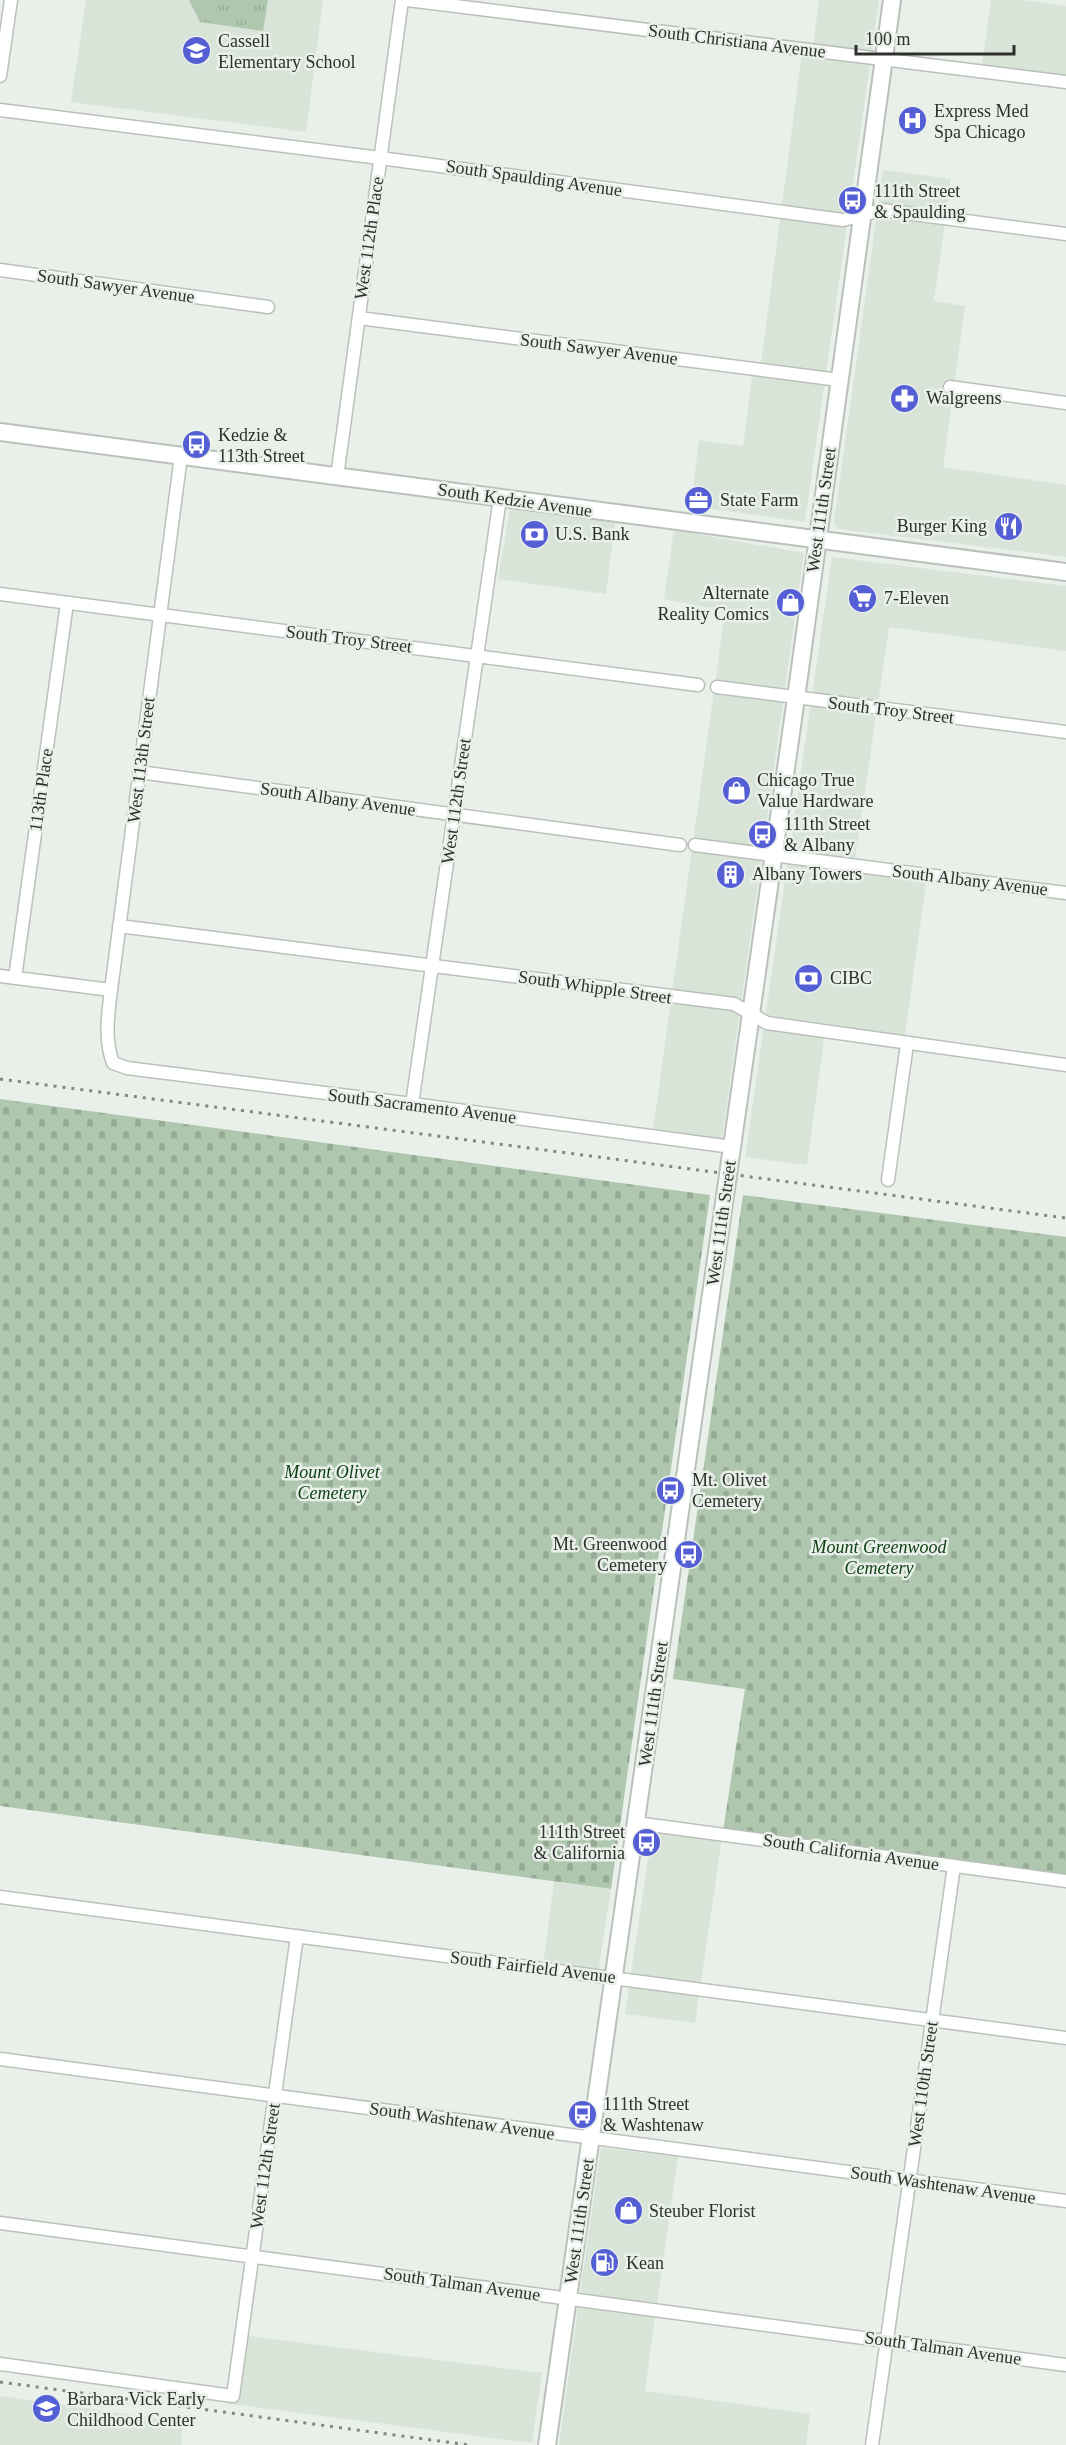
<svg xmlns="http://www.w3.org/2000/svg" width="1066" height="2445" viewBox="0 0 1066 2445" font-family="Georgia,serif">
	<defs>
		<pattern id="cemetery-stones" width="16" height="16" patternUnits="userSpaceOnUse" patternTransform="scale(1.5)"><rect width="16" height="16" fill="#aec7ae"/><path d="M2 7V4a2 2 0 0 1 4 0v3zM10 15v-3a2 2 0 0 1 4 0v3z" fill="#96ab96"/></pattern>
		<pattern id="park-tufts" width="24" height="20" patternUnits="userSpaceOnUse" patternTransform="scale(1.5)"><rect width="24" height="20" fill="#aec7ae"/><path d="M3 7l-1-3M5 7V3M7 7l1-3M15 17l-1-3M17 17v-4M19 17l1-3" fill="none" stroke="#96ab96"/></pattern>
	</defs>
	<rect width="100%" height="100%" fill="#e9efe9"/>
	<!-- built -->
	<path fill="#d9e4d9" d="M86,0H323L306,132L71,102Z
		M819,0H879L805,522L691,506L699,440L743,446L753,370L760,371L802,53L812,54Z
		M991,0H1023L1066,6V76L982,66Z
		M883,170L951,179L934,301L965,306L943,467L1066,485V557L838,529L835,526L834,522Z
		M510,509L615,523L606,594L498,579Z
		M674,530L804,553L722,1140L653,1130L725,611L664,599Z
		M832,557L1066,586V651L889,627L854,867L927,876L904,1042L825,1032L807,1165L745,1157Z
		M654,1820L723,1831L695,2023L625,2014Z
		M554,1882L611,1889L597,1981L542,1973Z
		M601,2148L678,2157L657,2303L580,2293Z
		M578,2308L655,2317L645,2391L810,2414L806,2445H559Z
		M240,2335L542,2373L532,2443L230,2404Z
		M0,2396L183,2422L181,2445H0Z"/>
	<!-- cemetery -->
	<path fill="url(#cemetery-stones)" d="M0,1099L710,1195L611,1889L0,1806Z
		M743,1195L1066,1237V1876L723,1831L745,1689L673,1679Z"/>
	<!-- park -->
	<path fill="url(#park-tufts)" d="M189,0H268L263,31L200,22Z"/>
	<g fill="none" stroke-linecap="round" stroke-linejoin="round">
		<defs>
			<path id="minor" d="M407,0L1066,82
				M0,76L11,0
				M0,110L380,158L843,220L882,210L1066,234
				M0,270L268,307
				M359,318L839,380
				M950,387L1066,403
				M181,456L111,990C108,1015 104,1039 113,1063L127,1068L412,1104L732,1147
				M337,477L402,0
				M0,594L698,685
				M717,687L1066,732
				M139,772L680,845
				M695,845L1066,893
				M119,926L734,1004L767,1023L1066,1065
				M0,976L111,990
				M15,978L67,603
				M412,1104L500,498
				M888,1180L907,1044
				M636,1823L1066,1881
				M0,1897L1066,2038
				M0,2059L1066,2201
				M0,2223L1066,2365
				M0,2364L233,2396L297,1936
				M872,2445L954,1866"/>
			<path id="secondary" d="M0,432L1066,572
				M547,2445L796,698L892,0"/>
		</defs>
		<!-- minor casing -->
		<use href="#minor" stroke="#bac0ba" stroke-width="15"/>
		<!-- secondary casing -->
		<use href="#secondary" stroke="#bac0ba" stroke-width="20"/>
		<!-- minor -->
		<use href="#minor" stroke="#fff" stroke-width="12"/>
		<!-- secondary -->
		<use href="#secondary" stroke="#fff" stroke-width="16"/>
		<!-- rail -->
		<path stroke="#828682" stroke-width="3" stroke-dasharray="3 6" stroke-linecap="butt" d="M0,1079L1066,1218
			M0,2382L469,2445"/>
	</g>
	<!-- icons -->
	<defs>
		<symbol id="school-disc" viewBox="-11 -11 22 22"><circle r="9.5" fill="#545fd5" stroke="#e9efe9"/><path d="M0-5L7-2L0 1L-7-2ZM-4 1L0 2.5L4 1V4Q0 6-4 4Z" fill="#fff"/></symbol>
		<symbol id="hospital-disc" viewBox="-11 -11 22 22"><circle r="9.5" fill="#545fd5" stroke="#e9efe9"/><path d="M-5-5h3v3.5h4V-5h3V5h-3V1.5h-4V5h-3Z" fill="#fff"/></symbol>
		<symbol id="bus-disc" viewBox="-11 -11 22 22"><circle r="9.5" fill="#545fd5" stroke="#e9efe9"/><path d="M-5-6H5V4H4V6H2V4H-2V6H-4V4H-5ZM-3.5-4V0h7V-4ZM-3.5 1.2v1.5H-2V1.2ZM2 1.2v1.5H3.5V1.2Z" fill="#fff"/></symbol>
		<symbol id="pharmacy-disc" viewBox="-11 -11 22 22"><circle r="9.5" fill="#545fd5" stroke="#e9efe9"/><path d="M-2-6h4v4h4v4h-4v4h-4v-4h-4v-4h4Z" fill="#fff"/></symbol>
		<symbol id="office-disc" viewBox="-11 -11 22 22"><circle r="9.5" fill="#545fd5" stroke="#e9efe9"/><path d="M-6-3h4V-5.5h4V-3h4V5H-6ZM-1-4.5V-3h2v-1.5ZM-6 0V1H6V0Z" fill="#fff"/></symbol>
		<symbol id="restaurant-disc" viewBox="-11 -11 22 22"><circle r="9.5" fill="#545fd5" stroke="#e9efe9"/><path d="M-5-6h1v4h1v-4h1v4h1v-4h1v5L-1.5 .5V6h-2V.5L-5-1ZM5-6V6H3V1.5H1.5Q1.5-4 5-6Z" fill="#fff"/></symbol>
		<symbol id="bank-disc" viewBox="-11 -11 22 22"><circle r="9.5" fill="#545fd5" stroke="#e9efe9"/><path d="M-6-4H6V4H-6ZM0-2.3a2.3 2.3 0 1 0 0 4.6a2.3 2.3 0 1 0 0-4.6Z" fill="#fff"/></symbol>
		<symbol id="supermarket-disc" viewBox="-11 -11 22 22"><circle r="9.5" fill="#545fd5" stroke="#e9efe9"/><path d="M-6-5.5h2.5l.6 2H6L4.5 2H-2.5L-4.4-4H-6ZM-1.5 3.2a1.3 1.3 0 1 0 .1 0ZM3 3.2a1.3 1.3 0 1 0 .1 0Z" fill="#fff"/></symbol>
		<symbol id="shop-disc" viewBox="-11 -11 22 22"><circle r="9.5" fill="#545fd5" stroke="#e9efe9"/><path d="M-5-2.5h2.3a2.7 3.5 0 0 1 5.4 0H5L5.5 6h-11ZM-1.5-2.5h3a1.5 2.3 0 0 0-3 0Z" fill="#fff"/></symbol>
		<symbol id="building-disc" viewBox="-11 -11 22 22"><circle r="9.5" fill="#545fd5" stroke="#e9efe9"/><path d="M-4-6H4V6H1V3H-1V6H-4ZM-2.5-4.3h1.7v1.8h-1.7ZM.8-4.3h1.7v1.8H.8ZM-2.5-1h1.7V.8h-1.7ZM.8-1h1.7V.8H.8Z" fill="#fff"/></symbol>
		<symbol id="fuel-disc" viewBox="-11 -11 22 22"><circle r="9.5" fill="#545fd5" stroke="#e9efe9"/><path d="M-5.5-6h7V0h2V4h1.3V-2.5L3-4.5l.8-.8L6-3V5H2.5V1h-1V6h-7ZM-4.2-4.7v3.2H.2V-4.7Z" fill="#fff"/></symbol>
	</defs>
	<g fill-rule="evenodd">
		<use href="#school-disc" x="180" y="34" width="33" height="33"/>
		<use href="#hospital-disc" x="896" y="104" width="33" height="33"/>
		<use href="#bus-disc" x="836" y="184" width="33" height="33"/>
		<use href="#pharmacy-disc" x="888" y="382" width="33" height="33"/>
		<use href="#bus-disc" x="180" y="428" width="33" height="33"/>
		<use href="#office-disc" x="682" y="484" width="33" height="33"/>
		<use href="#restaurant-disc" x="992" y="510" width="33" height="33"/>
		<use href="#bank-disc" x="518" y="518" width="33" height="33"/>
		<use href="#supermarket-disc" x="846" y="582" width="33" height="33"/>
		<use href="#shop-disc" x="774" y="586" width="33" height="33"/>
		<use href="#shop-disc" x="720" y="774" width="33" height="33"/>
		<use href="#bus-disc" x="746" y="818" width="33" height="33"/>
		<use href="#building-disc" x="714" y="858" width="33" height="33"/>
		<use href="#bank-disc" x="792" y="962" width="33" height="33"/>
		<use href="#bus-disc" x="654" y="1474" width="33" height="33"/>
		<use href="#bus-disc" x="672" y="1538" width="33" height="33"/>
		<use href="#bus-disc" x="630" y="1826" width="33" height="33"/>
		<use href="#bus-disc" x="566" y="2098" width="33" height="33"/>
		<use href="#shop-disc" x="612" y="2194" width="33" height="33"/>
		<use href="#fuel-disc" x="588" y="2246" width="33" height="33"/>
		<use href="#school-disc" x="30" y="2392" width="33" height="33"/>
	</g>
	<g text-anchor="middle" stroke-width="5" stroke-linejoin="round" paint-order="stroke">
		<!-- poi labels -->
		<g font-size="18" fill="#2e302e" stroke="#e9efe9" text-anchor="start">
			<text x="218" y="47">Cassell<tspan x="218" dy="21">Elementary School</tspan></text>
			<text x="934" y="117">Express Med<tspan x="934" dy="21">Spa Chicago</tspan></text>
			<text x="874" y="197">111th Street<tspan x="874" dy="21">&amp; Spaulding</tspan></text>
			<text x="926" y="404">Walgreens</text>
			<text x="218" y="441">Kedzie &amp;<tspan x="218" dy="21">113th Street</tspan></text>
			<text x="720" y="506">State Farm</text>
			<text x="987" y="532" text-anchor="end">Burger King</text>
			<text x="555" y="540">U.S. Bank</text>
			<text x="769" y="599" text-anchor="end">Alternate<tspan x="769" dy="21">Reality Comics</tspan></text>
			<text x="884" y="604">7-Eleven</text>
			<text x="757" y="786">Chicago True<tspan x="757" dy="21">Value Hardware</tspan></text>
			<text x="784" y="830">111th Street<tspan x="784" dy="21">&amp; Albany</tspan></text>
			<text x="752" y="880">Albany Towers</text>
			<text x="830" y="984">CIBC</text>
			<text x="692" y="1486">Mt. Olivet<tspan x="692" dy="21">Cemetery</tspan></text>
			<text x="667" y="1550" text-anchor="end">Mt. Greenwood<tspan x="667" dy="21">Cemetery</tspan></text>
			<text x="625" y="1838" text-anchor="end">111th Street<tspan x="625" dy="21">&amp; California</tspan></text>
			<text x="603" y="2110">111th Street<tspan x="603" dy="21">&amp; Washtenaw</tspan></text>
			<text x="649" y="2217">Steuber Florist</text>
			<text x="626" y="2269">Kean</text>
			<text x="67" y="2405">Barbara Vick Early<tspan x="67" dy="21">Childhood Center</tspan></text>
		</g>
		<!-- street labels -->
		<g font-size="18" fill="#2e302e" stroke="#e9efe9">
			<text transform="translate(737 41) rotate(7)" y="6">South Christiana Avenue</text>
			<text transform="translate(534 178) rotate(8)" y="6">South Spaulding Avenue</text>
			<text transform="translate(369 238) rotate(-82)" y="6">West 112th Place</text>
			<text transform="translate(116 286) rotate(8)" y="6">South Sawyer Avenue</text>
			<text transform="translate(599 349) rotate(7)" y="6">South Sawyer Avenue</text>
			<text transform="translate(515 500) rotate(8)" y="6">South Kedzie Avenue</text>
			<text transform="translate(821 510) rotate(-82)" y="6">West 111th Street</text>
			<text transform="translate(349 639) rotate(7)" y="6">South Troy Street</text>
			<text transform="translate(891 710) rotate(7)" y="6">South Troy Street</text>
			<text transform="translate(141 760) rotate(-83)" y="6">West 113th Street</text>
			<text transform="translate(41 790) rotate(-82)" y="6">113th Place</text>
			<text transform="translate(338 799) rotate(8)" y="6">South Albany Avenue</text>
			<text transform="translate(456 801) rotate(-82)" y="6">West 112th Street</text>
			<text transform="translate(970 880) rotate(7)" y="6">South Albany Avenue</text>
			<text transform="translate(595 987) rotate(8)" y="6">South Whipple Street</text>
			<text transform="translate(422 1106) rotate(7)" y="6">South Sacramento Avenue</text>
			<text transform="translate(721 1223) rotate(-82)" y="6">West 111th Street</text>
			<text transform="translate(653 1704) rotate(-82)" y="6">West 111th Street</text>
			<text transform="translate(851 1852) rotate(8)" y="6">South California Avenue</text>
			<text transform="translate(533 1967) rotate(7)" y="6">South Fairfield Avenue</text>
			<text transform="translate(923 2084) rotate(-82)" y="6">West 110th Street</text>
			<text transform="translate(462 2121) rotate(8)" y="6">South Washtenaw Avenue</text>
			<text transform="translate(265 2166) rotate(-82)" y="6">West 112th Street</text>
			<text transform="translate(943 2185) rotate(8)" y="6">South Washtenaw Avenue</text>
			<text transform="translate(579 2221) rotate(-82)" y="6">West 111th Street</text>
			<text transform="translate(462 2284) rotate(8)" y="6">South Talman Avenue</text>
			<text transform="translate(943 2348) rotate(8)" y="6">South Talman Avenue</text>
		</g>
		<!-- park labels -->
		<g font-size="18" font-style="italic" fill="#0b3f11" stroke="#e9efe9">
			<text x="332" y="1478">Mount Olivet<tspan x="332" dy="21">Cemetery</tspan></text>
			<text x="879" y="1553">Mount Greenwood<tspan x="879" dy="21">Cemetery</tspan></text>
		</g>
	</g>
	<!-- scale -->
	<path d="M856 45v9h158v-9" fill="none" stroke="#2e302e" stroke-width="3"/>
	<text x="865" y="45" font-size="18" fill="#2e302e" stroke="#e9efe9" stroke-width="4.5" paint-order="stroke">100 m</text>
</svg>
